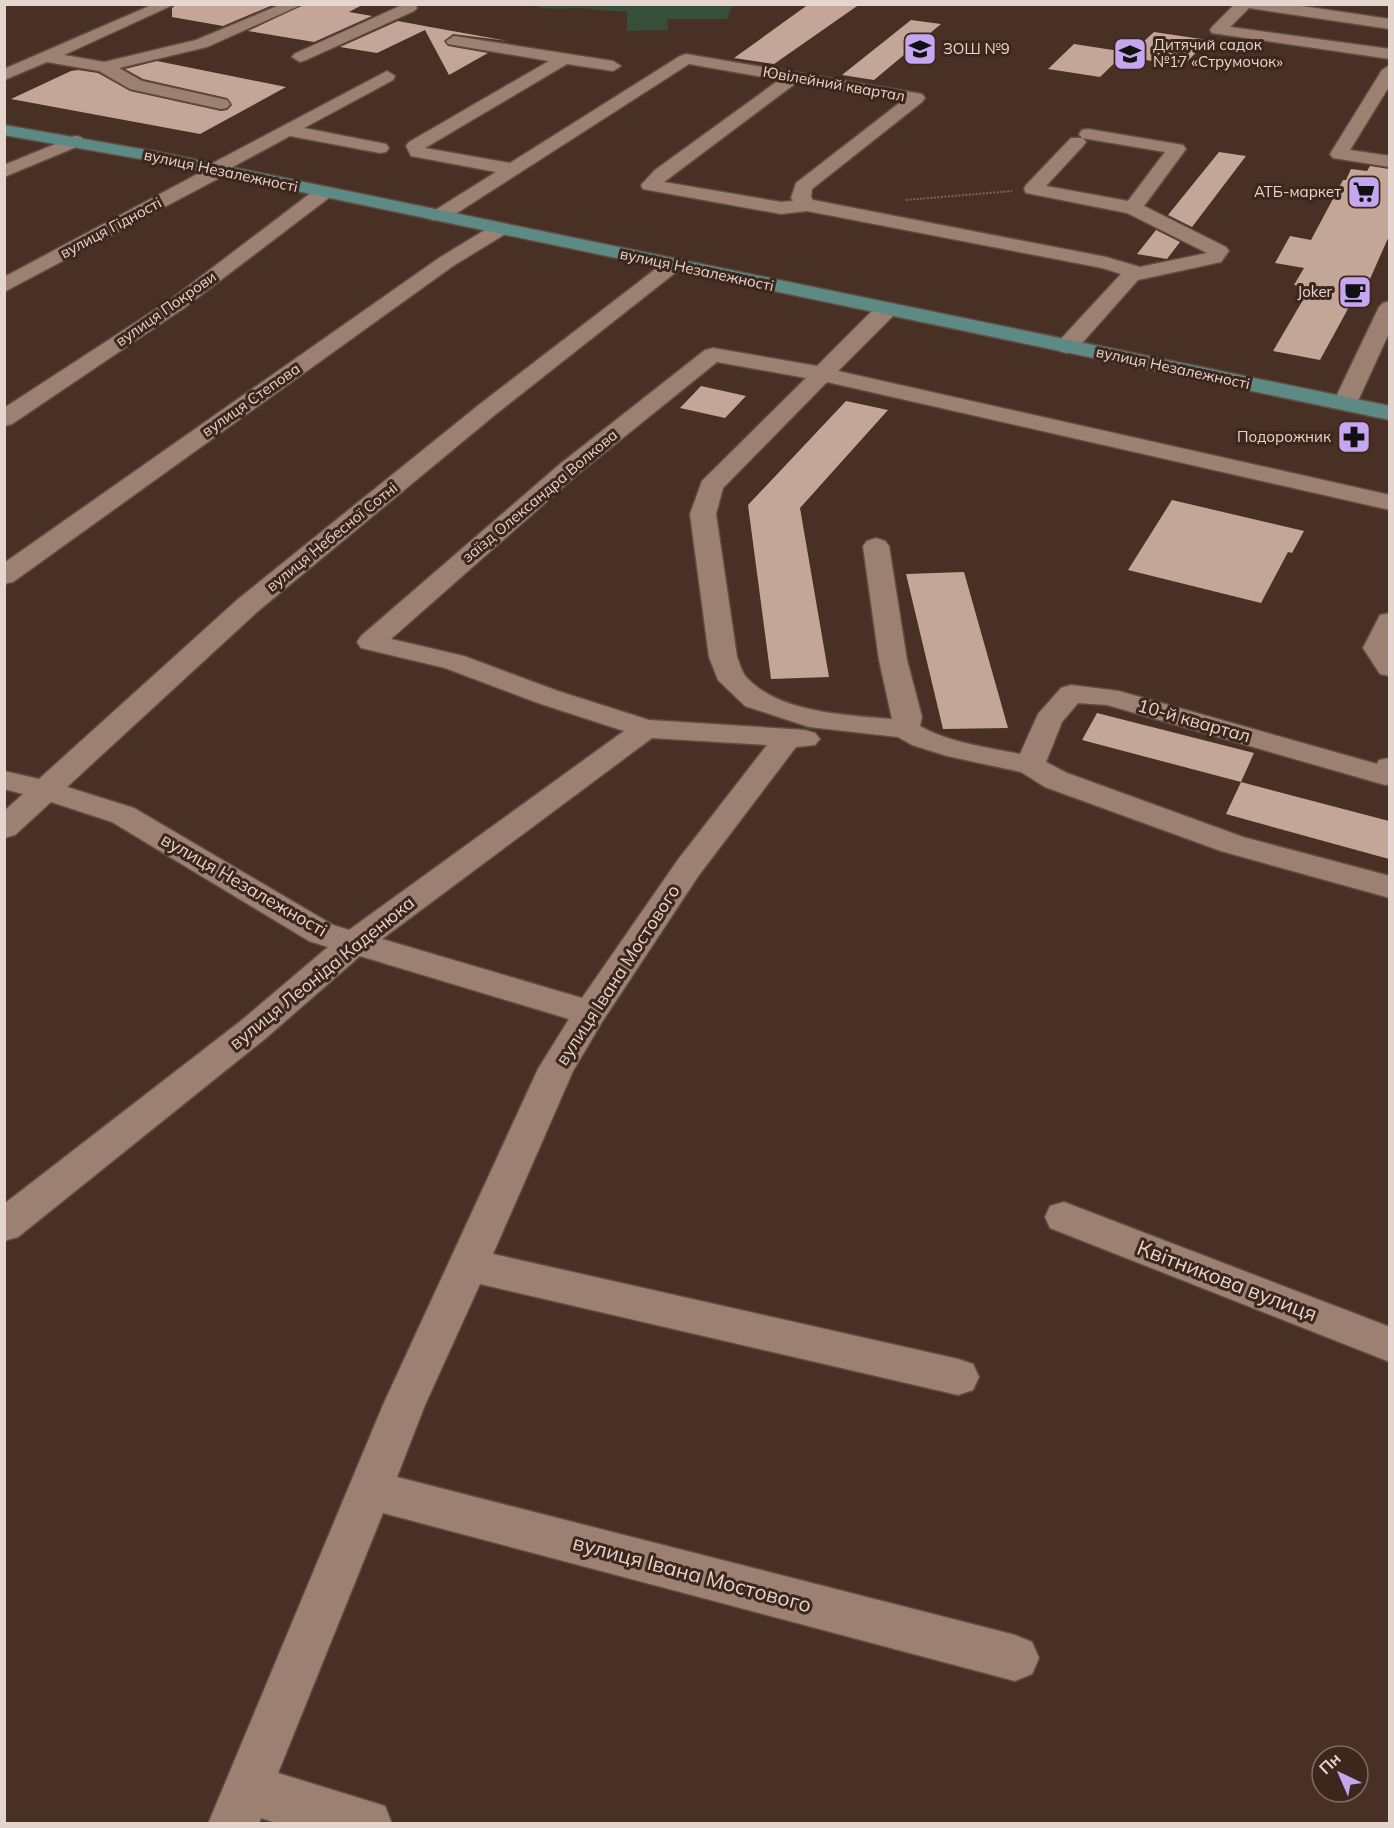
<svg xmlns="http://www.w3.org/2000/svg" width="1394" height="1828" viewBox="0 0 1394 1828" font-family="Mulish,sans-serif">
	<rect width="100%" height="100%" fill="#483025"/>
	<!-- green -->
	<path fill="#364e3a" d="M531,5H747L732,6L727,19H667L668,30L627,31V11C610,12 595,9 579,8C560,8 550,11 531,5Z"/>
	<!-- building -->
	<path fill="#c3a698" d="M177,4H275L223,26L172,17V8Z
		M305,4H364L349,12L372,16L314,42L248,31Z
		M809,4H860L774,64L734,58Z
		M911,20L941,24L874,80L842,75Z
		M398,21L430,27L508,41L453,34L444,41L448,46L488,53L449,75L425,30L377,53L340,47Z
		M1154,32L1208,40L1183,66L1127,57Z
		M1074,44L1126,52L1100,77L1048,69Z
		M157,61L286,87L200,134L11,99L71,71L78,70L98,73L130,91L221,111L227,110L232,105L227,98L143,79L125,69Z
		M1219,152L1246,156L1192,227L1168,215Z
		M1370,166L1389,169V236L1362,297L1355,296L1320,360L1273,351L1310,288L1294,285L1304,268L1275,263L1290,236L1311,240L1343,180H1346L1351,169L1367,171Z
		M1156,230L1180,242L1167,259L1137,254Z
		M701,386L746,396L725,418L680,408Z
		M846,401L888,410L800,508L829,677L771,679L748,505Z
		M1172,500L1304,531L1292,553L1288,552L1261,603L1128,570Z
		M964,572L1008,728L943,729L906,574Z
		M1097,713L1254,753L1241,782L1082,740Z
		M1241,782L1389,821V859L1226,814Z"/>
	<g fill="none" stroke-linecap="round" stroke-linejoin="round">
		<defs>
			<path id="minor" d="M154,4H175L64,55L104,62L196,40L282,4H303L207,47L119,68L142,81L227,100L230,104L227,108L221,109L130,89L99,71L47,62L4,80V69Z
				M400,4H415L417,8L414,11L306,60L300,62L292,57L294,54L400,6Z
				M1235,4H1288L1390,19V29L1249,8L1230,27L1390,49V59L1212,33L1210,30L1212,27Z
				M454,36L613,61L621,66L613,71L567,64L425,148L510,163L680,56L686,54L922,94L925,98L922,102L812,189L811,197L813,200L1106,257L1140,267L1207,253L1127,213L1026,193L1024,189L1026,185L1071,138H1082L1079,134L1082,130L1088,129L1183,145L1186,149L1144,206L1226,247L1229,251L1221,262L1138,280L1075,351L1067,353L1059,351L1056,346L1059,341L1121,274L1102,268L807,211L781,214L643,189L641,185L655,170L779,80L689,64L446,220H432L429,216L432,212L496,172L411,156L406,146L409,142L549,61L448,44L446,41ZM796,83L902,101L796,183L791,198L793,201L781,202L664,182ZM1083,138L1088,139L1165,152L1128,201L1046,186L1083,146L1086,142Z
				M1390,65V85L1350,150L1390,156V167L1333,158L1330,154L1382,70Z
				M387,71L395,76L393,80L304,128L386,144L389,148L386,152L380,153L290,136L227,170L225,175L4,292V277L205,170L207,166Z
				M75,136L81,137L84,141L81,145L4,177V165Z
				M323,187L330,189L332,193L330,197L184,308L12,424L4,426V408L170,300L316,189Z
				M500,223L507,225L510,229L507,233L453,266L13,582L4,584V563L439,258L493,225Z
				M673,259L680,261L683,265L680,269L496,414L257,612L67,787L134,808L333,925L349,930L624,731L538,703L445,668L361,648L357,642L361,636L560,464L705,350L713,348L817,366L879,304L887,303L895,304L898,309L895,314L838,371L1390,495V510L827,382L723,488L716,514L737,657C740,664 742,673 747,678C780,713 846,715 892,719L879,660L863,546L867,541L876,538L885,541L889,546L907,660L922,717L920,726C950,743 986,747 1020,754L1038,714L1061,688L1071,685L1119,691L1377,764L1379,760L1390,758V784L1385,785L1107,705L1078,703L1062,722L1046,762L1067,773L1243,837L1390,876V898L1221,851L1045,787L1021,772L947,756L912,745L898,737L809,727L745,706L718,680L709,657L690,514L702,481L806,378L717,362L578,474L391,639L464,656L558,691L649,720L805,730L815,733L820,739L815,745L796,747L699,875L602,1022L573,1071L493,1254L958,1359L973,1364L979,1377L973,1390L958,1395L480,1284L425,1405L397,1477L1015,1635L1032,1642L1039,1658L1032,1674L1015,1681L383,1513L278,1773L385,1806L392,1824H279L261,1818L259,1824H208L383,1405L538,1069L569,1019L360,956L266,1038L18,1237L4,1241V1204L242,1020L328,947L309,941L112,822L51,802L15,835L4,838V811L23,794L4,789V771L39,779L237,600L480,404L666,261ZM652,738L767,745L677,861L582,998L382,939Z
				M1390,301V331L1357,403L1353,408L1345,410L1337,408L1333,403L1379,307L1383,303Z
				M1390,613V676L1380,674L1363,648L1380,615Z
				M1064,1202L1390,1327V1362L1050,1228L1045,1217L1050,1206Z"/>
			<path id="major" d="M4,125L158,152L1390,406V420L158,162L4,135Z"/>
		</defs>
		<!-- minor casing -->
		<use href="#minor" stroke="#604d43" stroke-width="3"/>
		<!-- major casing -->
		<use href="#major" stroke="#604d43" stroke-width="3"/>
		<!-- path -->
		<path stroke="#7a655b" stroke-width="2" stroke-dasharray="2 1.5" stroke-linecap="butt" d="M906,200L1012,191"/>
		<!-- minor -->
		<use href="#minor" fill="#9c8173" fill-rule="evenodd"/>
		<!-- major -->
		<use href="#major" fill="#5d8a85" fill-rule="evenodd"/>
	</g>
	<!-- icons -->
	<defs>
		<symbol id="school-square" viewBox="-11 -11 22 22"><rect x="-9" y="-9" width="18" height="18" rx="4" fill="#c5a6f1" stroke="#3d261b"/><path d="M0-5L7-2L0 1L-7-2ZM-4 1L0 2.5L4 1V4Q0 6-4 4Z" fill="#111"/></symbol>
		<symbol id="supermarket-square" viewBox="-11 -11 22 22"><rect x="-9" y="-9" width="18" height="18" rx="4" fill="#c5a6f1" stroke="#3d261b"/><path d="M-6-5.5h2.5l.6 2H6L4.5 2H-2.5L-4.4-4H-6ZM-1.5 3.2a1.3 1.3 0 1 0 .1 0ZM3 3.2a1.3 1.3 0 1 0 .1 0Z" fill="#111"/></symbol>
		<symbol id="cafe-square" viewBox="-11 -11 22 22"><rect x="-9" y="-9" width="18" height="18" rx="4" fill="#c5a6f1" stroke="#3d261b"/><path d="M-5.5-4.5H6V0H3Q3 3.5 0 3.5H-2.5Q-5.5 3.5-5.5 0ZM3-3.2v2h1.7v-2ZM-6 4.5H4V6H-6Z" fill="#111"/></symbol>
		<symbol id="pharmacy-square" viewBox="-11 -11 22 22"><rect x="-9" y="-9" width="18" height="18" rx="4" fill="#c5a6f1" stroke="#3d261b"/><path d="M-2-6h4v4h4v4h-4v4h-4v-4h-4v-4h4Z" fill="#111"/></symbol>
	</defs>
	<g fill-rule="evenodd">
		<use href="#school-square" x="901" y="30" width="38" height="38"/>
		<use href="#school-square" x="1111" y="35" width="38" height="38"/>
		<use href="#supermarket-square" x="1345" y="173" width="38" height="38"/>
		<use href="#cafe-square" x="1336" y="273" width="38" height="38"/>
		<use href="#pharmacy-square" x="1335" y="418" width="38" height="38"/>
	</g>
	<g text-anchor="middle" stroke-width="6" stroke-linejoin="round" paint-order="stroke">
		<!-- far-poi labels -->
		<g font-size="15" fill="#e4d5ce" stroke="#3d261b" text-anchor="end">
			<text x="1153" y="50" text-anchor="start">Дитячий садок<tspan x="1153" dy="17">№17 «Струмочок»</tspan></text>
			<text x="943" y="54" text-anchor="start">ЗОШ №9</text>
			<text x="1341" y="197">АТБ-маркет</text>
			<text x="1332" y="297">Joker</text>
			<text x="1331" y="442">Подорожник</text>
		</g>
		<!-- far-street labels -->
		<g font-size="15" fill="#e4d5ce" stroke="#3d261b">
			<text transform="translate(834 84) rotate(10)" y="5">Ювілейний квартал</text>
			<text transform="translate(221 171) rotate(12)" y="5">вулиця Незалежності</text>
			<text transform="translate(111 228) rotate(-28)" y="5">вулиця Гідності</text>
			<text transform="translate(697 270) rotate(12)" y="5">вулиця Незалежності</text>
			<text transform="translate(166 309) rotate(-35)" y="5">вулиця Покрови</text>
			<text transform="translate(1173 368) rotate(12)" y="5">вулиця Незалежності</text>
			<text transform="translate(251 400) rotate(-35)" y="5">вулиця Степова</text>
			<text transform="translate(540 496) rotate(-40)" y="5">заїзд Олександра Волкова</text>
			<text transform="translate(332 537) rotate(-39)" y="5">вулиця Небесної Сотні</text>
		</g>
		<!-- street labels -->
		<g font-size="18" fill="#e4d5ce" stroke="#3d261b">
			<text transform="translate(1194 721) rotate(16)" y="6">10-й квартал</text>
			<text transform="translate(244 885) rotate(30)" y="6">вулиця Незалежності</text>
			<text transform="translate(322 973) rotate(-39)" y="6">вулиця Леоніда Каденюка</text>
			<text transform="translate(618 975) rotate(-57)" y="6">вулиця Івана Мостового</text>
		</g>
		<!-- near-street labels -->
		<g font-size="21" fill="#e4d5ce" stroke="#3d261b">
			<text transform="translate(1227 1281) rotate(21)" y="7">Квітникова вулиця</text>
			<text transform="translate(692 1574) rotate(15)" y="7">вулиця Івана Мостового</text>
		</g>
	</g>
	<!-- border -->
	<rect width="1394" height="1828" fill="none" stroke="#e4d5ce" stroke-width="12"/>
	<!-- north arrow -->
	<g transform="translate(1340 1774) rotate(316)"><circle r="28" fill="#3d261b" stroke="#806c63" stroke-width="1.5"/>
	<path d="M0-4.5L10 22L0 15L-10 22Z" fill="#c5a6f1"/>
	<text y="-9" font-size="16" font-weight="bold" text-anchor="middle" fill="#e4d5ce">Пн</text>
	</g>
</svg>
